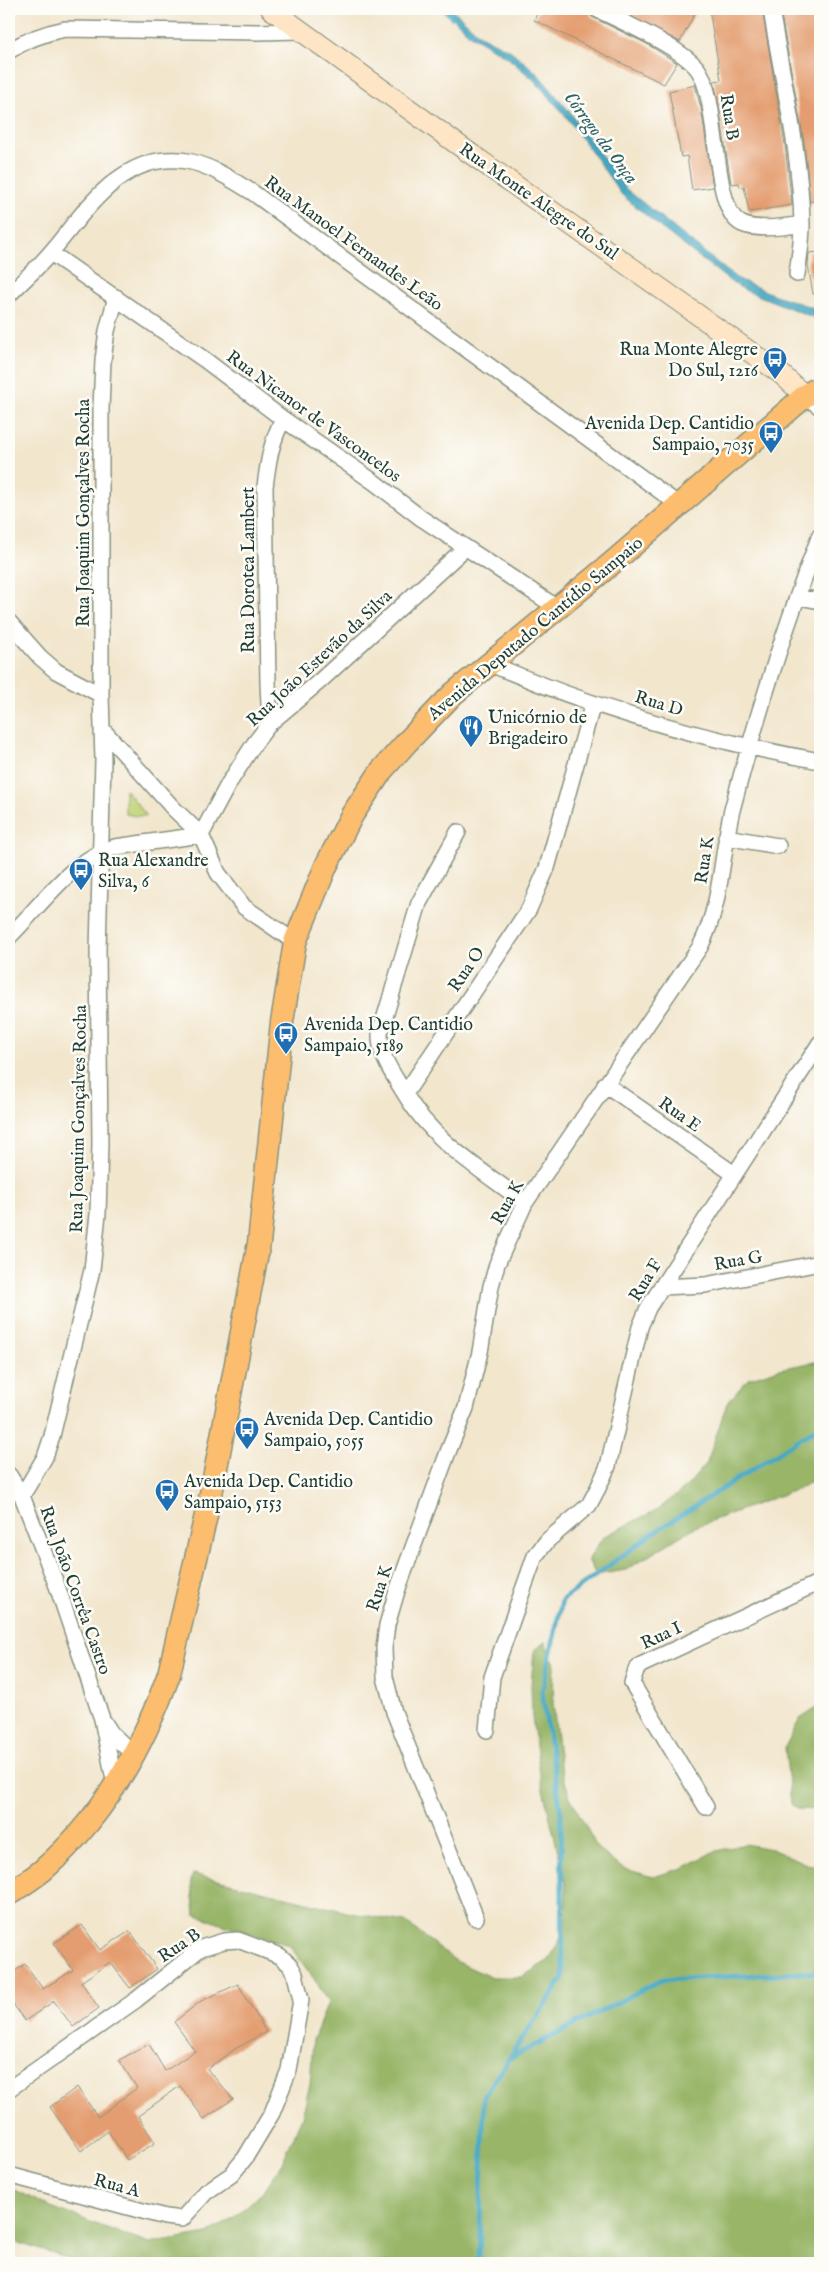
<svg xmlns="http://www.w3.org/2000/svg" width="829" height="2272" viewBox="0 0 829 2272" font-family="'IM FELL English',serif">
	<rect width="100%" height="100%" fill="#fdfcf7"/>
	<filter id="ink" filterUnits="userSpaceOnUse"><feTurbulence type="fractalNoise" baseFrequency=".02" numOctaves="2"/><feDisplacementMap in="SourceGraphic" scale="10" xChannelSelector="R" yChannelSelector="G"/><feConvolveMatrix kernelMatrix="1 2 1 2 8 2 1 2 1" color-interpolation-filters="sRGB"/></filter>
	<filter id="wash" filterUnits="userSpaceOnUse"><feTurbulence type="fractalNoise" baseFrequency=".0096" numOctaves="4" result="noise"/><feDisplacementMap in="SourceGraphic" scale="20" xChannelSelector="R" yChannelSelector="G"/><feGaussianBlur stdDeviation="1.12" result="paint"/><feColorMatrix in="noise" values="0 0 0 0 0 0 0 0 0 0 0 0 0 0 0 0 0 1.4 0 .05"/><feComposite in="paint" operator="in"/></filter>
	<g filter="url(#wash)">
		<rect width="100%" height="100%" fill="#f2e6cd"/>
		<!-- green -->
		<path fill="#c1d376" stroke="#708855" d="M125,789L147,816H136L125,814Z"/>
		<!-- forest -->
		<path fill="#98b567" stroke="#5c794e" d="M820,1361V1478L795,1490L695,1527L626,1570L596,1575L588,1560L603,1537L660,1508L685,1488L707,1463L727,1403L748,1379L779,1369Z
			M545,1642L554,1663L553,1703L560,1765L570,1797L598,1849L622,1868L653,1877L683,1868L713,1852L745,1844L776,1850L806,1864L820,1866V2263H82L9,2240V2187L46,2205L149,2244L208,2234L234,2218L265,2189L282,2163L302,2117L310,2084L313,2040L328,2003L317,1983L289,1945L231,1928L195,1914L191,1880L193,1874L351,1913L405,1922L456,1961L490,1977H522L549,1960L565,1930L566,1885L541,1781L532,1717L531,1685L534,1651Z
			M820,1706V1810L797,1809L791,1804L785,1747L800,1719Z"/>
		<!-- water -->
		<path fill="#43a7c3" stroke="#31727c" d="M444,9H452L480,35L511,51L537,73L569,111L626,189L736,278L772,294L820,310V320L747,291L731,282L660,227L622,195L565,115L533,79L507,57L470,35Z"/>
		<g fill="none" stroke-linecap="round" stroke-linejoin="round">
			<!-- stream -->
			<path stroke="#43a7c3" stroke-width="5" d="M444,9L452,17
				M512,2057L661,1980L820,1972
				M479,2263L484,2096L563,1978L561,1813L542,1692L562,1600L653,1533L820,1426"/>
		</g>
		<g id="blocks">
			<!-- building -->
			<path fill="#e49d70" d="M539,9H587L592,17L647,44L677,63L664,84L534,20Z
				M617,9H697L680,42Z
				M709,9H762L785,145L792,205L749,212L744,186L740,187L739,183L731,184L719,105L714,81L721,80Z
				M780,9H817L820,27V200L810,202L804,142Z
				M695,85L701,108L713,187L692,190L687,156L681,157L669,91Z
				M820,252V294H813L808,265L809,253Z
				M82,1925L100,1950L130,1931L157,1969L130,1988L110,1962L81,1982L99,2008L73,2027L54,2001L25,2021L9,1998V1975L25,1964L43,1989L73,1970L54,1943Z
				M238,1984L266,2032L235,2049L207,2069L233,2099L204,2119L180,2086L138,2116L155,2143L127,2160L108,2131L81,2151L50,2107L77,2087L98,2117L137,2088L119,2060L149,2044L165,2071L195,2051L174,2022L201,2001Z"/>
		</g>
	</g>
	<g filter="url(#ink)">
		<use href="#blocks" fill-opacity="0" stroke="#889280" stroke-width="1"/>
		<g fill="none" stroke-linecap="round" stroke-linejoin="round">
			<defs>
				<path id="street" d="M596,9C621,21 685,49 699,71C720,103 711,210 742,224C758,231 785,227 802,224
					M771,9C782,79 801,154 802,225C802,242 799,258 797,274
					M9,51C26,40 45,33 65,29L258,32L300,31
					M51,253L205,360L283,419L374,482L421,518L556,607
					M9,295C23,280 39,267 52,251C86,210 124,150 187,161C210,165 232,180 252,192L679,505
					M805,396L820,407
					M799,597L820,601
					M9,622L40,657L56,671L101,695
					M491,664C595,709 708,741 820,761
					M270,723L268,684L265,487C268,462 271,442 283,419
					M103,730L173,808L201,835L218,873L244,907L295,942
					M201,835L229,783L254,744L270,723L320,681L465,548
					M726,837L778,846
					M9,937C41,906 70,860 115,847L201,835
					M605,1084L734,1174
					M405,1094C393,1074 379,1056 380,1033L419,903L458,832
					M525,1203C482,1170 433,1142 405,1094L529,909L547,868L593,703
					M661,1287L705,1285L820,1263
					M9,1475L22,1496L57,1586L102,1719L115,1785
					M22,1496L45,1457L52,1436L92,1270L98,1214L100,1144L98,950L103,760L101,695V409L103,360L107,331L116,297
					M104,1722L111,1733L134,1755
					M487,1730L492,1677L535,1556L548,1540L589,1505L598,1488L608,1466L640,1327L648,1308L820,1043
					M706,1807L632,1683L636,1670L641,1665L820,1582
					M476,1918L394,1712L385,1677L384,1648L387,1625L397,1591L448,1452L466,1408L480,1352L491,1286L497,1264L525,1203L700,947C722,904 721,856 732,810C756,718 786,624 820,535
					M9,2089L136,2000L201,1948L224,1941L238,1940L280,1956L290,1965L295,1974L301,2000L289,2070L272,2113L245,2158L231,2175L206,2192L182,2219L165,2217L9,2175"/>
				<path id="secondary" d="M271,9L464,149L780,373L805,396"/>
				<path id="primary" d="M9,1894C20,1886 32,1879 43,1870C102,1818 143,1747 169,1674L211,1494L259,1243L282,1022L295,942L326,866L352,815L382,770L407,742L453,694L611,564L805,396L820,387"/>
			</defs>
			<!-- street casing -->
			<use href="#street" stroke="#889280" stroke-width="18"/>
			<!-- secondary casing -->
			<use href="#secondary" stroke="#889280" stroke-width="22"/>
			<!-- primary casing -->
			<use href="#primary" stroke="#889280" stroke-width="25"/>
			<!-- street -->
			<use href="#street" stroke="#fff" stroke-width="15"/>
			<!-- secondary -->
			<use href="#secondary" stroke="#fee5c5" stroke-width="20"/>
			<!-- primary -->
			<use href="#primary" stroke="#fcbd6e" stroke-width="22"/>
		</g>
	</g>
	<!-- icons -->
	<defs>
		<symbol id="bus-pin" viewBox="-11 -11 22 30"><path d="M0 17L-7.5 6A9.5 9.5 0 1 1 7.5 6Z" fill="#1f6fb2" stroke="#fdfcf7"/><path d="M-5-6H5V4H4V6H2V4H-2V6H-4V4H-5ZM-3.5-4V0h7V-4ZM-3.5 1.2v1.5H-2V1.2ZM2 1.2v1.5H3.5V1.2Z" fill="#fff"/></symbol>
		<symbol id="restaurant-pin" viewBox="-11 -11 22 30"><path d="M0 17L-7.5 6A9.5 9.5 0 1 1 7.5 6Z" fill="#1f6fb2" stroke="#fdfcf7"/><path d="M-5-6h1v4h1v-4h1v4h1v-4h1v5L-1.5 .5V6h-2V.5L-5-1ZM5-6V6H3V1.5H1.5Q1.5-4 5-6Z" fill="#fff"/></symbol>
	</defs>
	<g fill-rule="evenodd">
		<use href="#bus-pin" x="761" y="345" width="28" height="38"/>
		<use href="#bus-pin" x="757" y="419" width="28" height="38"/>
		<use href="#restaurant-pin" x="457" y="713" width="28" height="38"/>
		<use href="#bus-pin" x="67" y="856" width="28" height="38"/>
		<use href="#bus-pin" x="272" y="1020" width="28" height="38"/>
		<use href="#bus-pin" x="233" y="1415" width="28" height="38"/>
		<use href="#bus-pin" x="153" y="1477" width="28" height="38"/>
	</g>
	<g text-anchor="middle" stroke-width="5" stroke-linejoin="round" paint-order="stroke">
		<!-- street labels -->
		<g font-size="18" fill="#1f3d34" stroke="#fdfcf7">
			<text transform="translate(730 117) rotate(81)" y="6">Rua B</text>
			<text transform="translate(539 201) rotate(35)" y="6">Rua Monte Alegre do Sul</text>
			<text transform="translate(354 243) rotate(36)" y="6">Rua Manoel Fernandes Leão</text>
			<text transform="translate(314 416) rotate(36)" y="6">Rua Nicanor de Vasconcelos</text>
			<text transform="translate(83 513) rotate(-90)" y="6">Rua Joaquim Gonçalves Rocha</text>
			<text transform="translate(248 570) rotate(-90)" y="6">Rua Dorotea Lambert</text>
			<text transform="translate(535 628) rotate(-40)" y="6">Avenida Deputado Cantídio Sampaio</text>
			<text transform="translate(319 658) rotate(-43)" y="6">Rua João Estevão da Silva</text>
			<text transform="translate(659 703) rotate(17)" y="6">Rua D</text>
			<text transform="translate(704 860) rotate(-81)" y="6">Rua K</text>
			<text transform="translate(466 969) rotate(-56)" y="6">Rua O</text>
			<text transform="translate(680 1114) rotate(35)" y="6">Rua E</text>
			<text transform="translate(78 1119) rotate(-89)" y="6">Rua Joaquim Gonçalves Rocha</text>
			<text transform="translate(507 1202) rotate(-61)" y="6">Rua K</text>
			<text transform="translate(738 1260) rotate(-10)" y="6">Rua G</text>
			<text transform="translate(645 1280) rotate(-59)" y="6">Rua F</text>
			<text transform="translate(379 1588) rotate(-72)" y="6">Rua K</text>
			<text transform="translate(76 1590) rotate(70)" y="6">Rua João Corrêa Castro</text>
			<text transform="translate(661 1635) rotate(-25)" y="6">Rua I</text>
			<text transform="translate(179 1945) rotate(-34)" y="6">Rua B</text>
			<text transform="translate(117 2185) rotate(15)" y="6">Rua A</text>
		</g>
		<!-- poi labels -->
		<g font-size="18" fill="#1f3d34" stroke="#fdfcf7" text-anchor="start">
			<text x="758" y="355" text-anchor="end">Rua Monte Alegre<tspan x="758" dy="21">Do Sul, 1216</tspan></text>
			<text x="754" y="429" text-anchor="end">Avenida Dep. Cantidio<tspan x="754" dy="21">Sampaio, 7035</tspan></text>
			<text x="488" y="723">Unicórnio de<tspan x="488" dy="21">Brigadeiro</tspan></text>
			<text x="98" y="866">Rua Alexandre<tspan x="98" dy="21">Silva, 6</tspan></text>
			<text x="304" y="1030">Avenida Dep. Cantidio<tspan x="304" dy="21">Sampaio, 5189</tspan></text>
			<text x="264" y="1425">Avenida Dep. Cantidio<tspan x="264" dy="21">Sampaio, 5055</tspan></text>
			<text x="184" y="1487">Avenida Dep. Cantidio<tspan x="184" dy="21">Sampaio, 5153</tspan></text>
		</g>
		<!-- water labels -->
		<g font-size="19" font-style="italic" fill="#2c6266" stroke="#fdfcf7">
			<text transform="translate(602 137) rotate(53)" y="7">Córrego da Onça</text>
		</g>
	</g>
	<!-- margin -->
	<rect width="829" height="2272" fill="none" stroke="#fdfcf7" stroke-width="30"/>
</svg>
